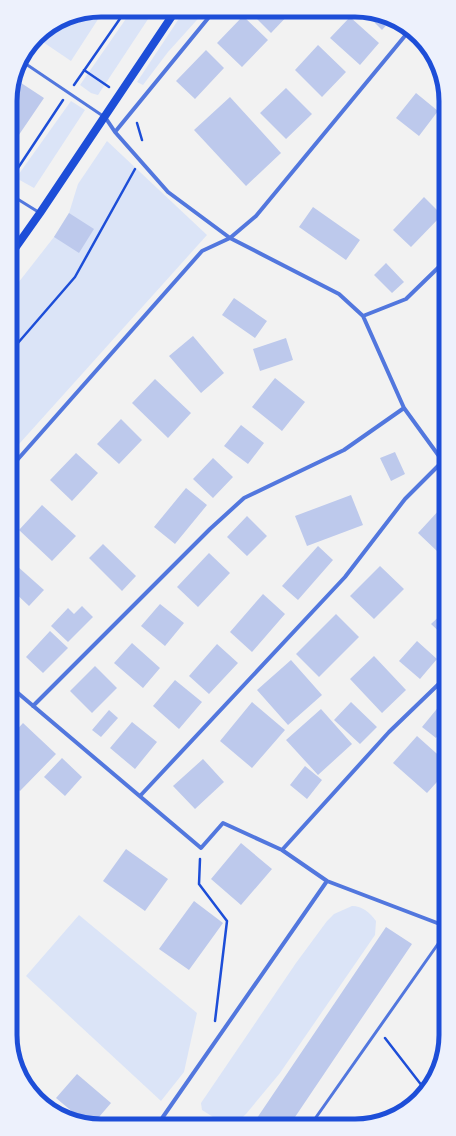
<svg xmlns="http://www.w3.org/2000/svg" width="456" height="1136" viewBox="0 0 456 1136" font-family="Barlow,sans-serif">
	<rect width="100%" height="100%" fill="#f2f2f2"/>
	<!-- green -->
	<path fill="#dbe4f7" d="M101,10H104L71,61L37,38L41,33L67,17Z
		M132,10H154L98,95L91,93L80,85Z
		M184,11H205L168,52L143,85L137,82Z
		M71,101L85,110L34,188L16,178Z
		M107,141L207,235L11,453V292L54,237L69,213L78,184Z
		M352,906C363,906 370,913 376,921L375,935L280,1073L246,1114L235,1124H224L202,1110L201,1103L296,963L327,921L334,914Z
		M79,915L197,1013L184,1072L161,1101L26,976Z"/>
	<!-- building -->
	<path fill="#bdc9ec" d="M249,11H292L271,33Z
		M364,12H373L390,21L382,30Z
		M243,16L268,40L242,67L217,43Z
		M350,17L379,43L360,65L330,38Z
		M318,45L346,72L322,97L295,70Z
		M206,50L224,68L195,99L176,81Z
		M15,79L44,98L10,148V95Z
		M286,88L312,114L286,139L260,113Z
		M416,93L438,111L419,136L396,118Z
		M230,97L281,153L246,186L194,130Z
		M424,197L442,215L411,247L393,230Z
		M313,207L360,240L346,260L299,227Z
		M69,213L94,229L79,253L54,237Z
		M386,263L404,282L392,293L374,275Z
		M234,298L267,321L255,338L222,315Z
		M193,336L224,373L201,393L169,356Z
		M286,338L293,360L260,371L253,349Z
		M275,378L305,402L282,431L252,407Z
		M155,379L191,413L168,438L132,403Z
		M121,419L142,440L119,464L97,444Z
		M241,425L264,443L248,464L224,446Z
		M395,452L405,474L391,481L380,458Z
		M76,453L98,473L72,501L50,480Z
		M213,458L233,477L213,498L193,479Z
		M186,488L207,505L175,544L154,527Z
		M351,495L363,525L307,546L295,516Z
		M42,505L76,536L52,561L19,530Z
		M441,508L444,511V545L438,552L418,533Z
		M247,516L267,536L247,556L227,537Z
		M103,544L136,576L122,591L89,558Z
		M318,546L333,560L298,600L282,586Z
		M209,553L230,573L198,607L177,587Z
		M17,566L44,590L29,606L12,590V572Z
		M380,566L404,589L374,619L350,596Z
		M263,594L285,614L252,652L230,632Z
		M160,604L184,623L165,646L141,626Z
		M82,606L93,617L68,642L51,626L68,608L74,614Z
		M445,611V637L431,624Z
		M336,614L359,637L319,677L296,654Z
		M50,631L68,648L43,673L26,657Z
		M417,641L437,659L420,679L399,661Z
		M132,643L160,668L143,688L114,663Z
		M217,644L238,663L209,694L189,676Z
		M374,656L406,690L382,713L350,679Z
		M291,660L322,695L288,725L257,690Z
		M95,666L117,688L92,713L70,691Z
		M175,680L202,702L179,729L153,706Z
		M445,699V727L436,738L422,727Z
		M252,702L285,730L252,768L220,741Z
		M351,702L377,727L360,744L334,720Z
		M321,709L352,744L318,775L286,740Z
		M12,710L18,716L12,723Z
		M109,710L118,718L101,737L92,730Z
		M132,722L157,742L135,769L110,748Z
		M23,723L56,754L20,791L12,784V735Z
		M417,736L445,761V773L427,793L393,763Z
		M62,758L82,777L65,796L44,777Z
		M203,759L224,782L195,809L173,786Z
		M305,766L322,780L307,799L290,785Z
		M241,843L272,869L241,905L211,879Z
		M126,849L168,879L145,911L103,881Z
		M194,901L223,923L189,970L159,949Z
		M386,927L412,944L353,1031L291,1123L253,1124Z
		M77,1074L111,1103L93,1124H87L56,1098Z"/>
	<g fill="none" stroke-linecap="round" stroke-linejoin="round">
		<!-- path -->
		<path stroke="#1d4ed8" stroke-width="2.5" d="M84,70L109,87
			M74,85L126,10
			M137,123L142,140
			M10,180L63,100
			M11,351L75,277L135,169
			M200,859L199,884L227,921L215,1021
			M385,1038L426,1091"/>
		<!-- service -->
		<path stroke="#5277de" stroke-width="3" d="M20,60L103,116
			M11,195L40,213
			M312,1123L445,934"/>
		<!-- minor -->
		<path stroke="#5277de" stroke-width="4" d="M105,117L115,132L168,192L230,238L339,294L363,316L404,408L444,463
			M115,132L214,11
			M363,316L406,299L443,263
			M11,467L202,251L230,238L256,216L409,31
			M12,688L201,848L223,823L282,850L327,881L445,926
			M33,706L210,529L244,498L344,450L404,408
			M140,796L345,577L405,499L443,461
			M282,850L389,732L445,678
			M158,1124L327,881"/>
		<!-- secondary -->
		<path stroke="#1d4ed8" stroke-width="8" d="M11,254L40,213L176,10"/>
	</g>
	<!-- crop -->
	<path d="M0 0H456V1136H0ZM101 17H355A84 84 0 0 1 439 101V1035A84 84 0 0 1 355 1119H101A84 84 0 0 1 17 1035V101A84 84 0 0 1 101 17Z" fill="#edf1fc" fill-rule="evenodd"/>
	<path fill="none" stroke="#1d4ed8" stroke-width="5" d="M101 17H355A84 84 0 0 1 439 101V1035A84 84 0 0 1 355 1119H101A84 84 0 0 1 17 1035V101A84 84 0 0 1 101 17Z"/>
</svg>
